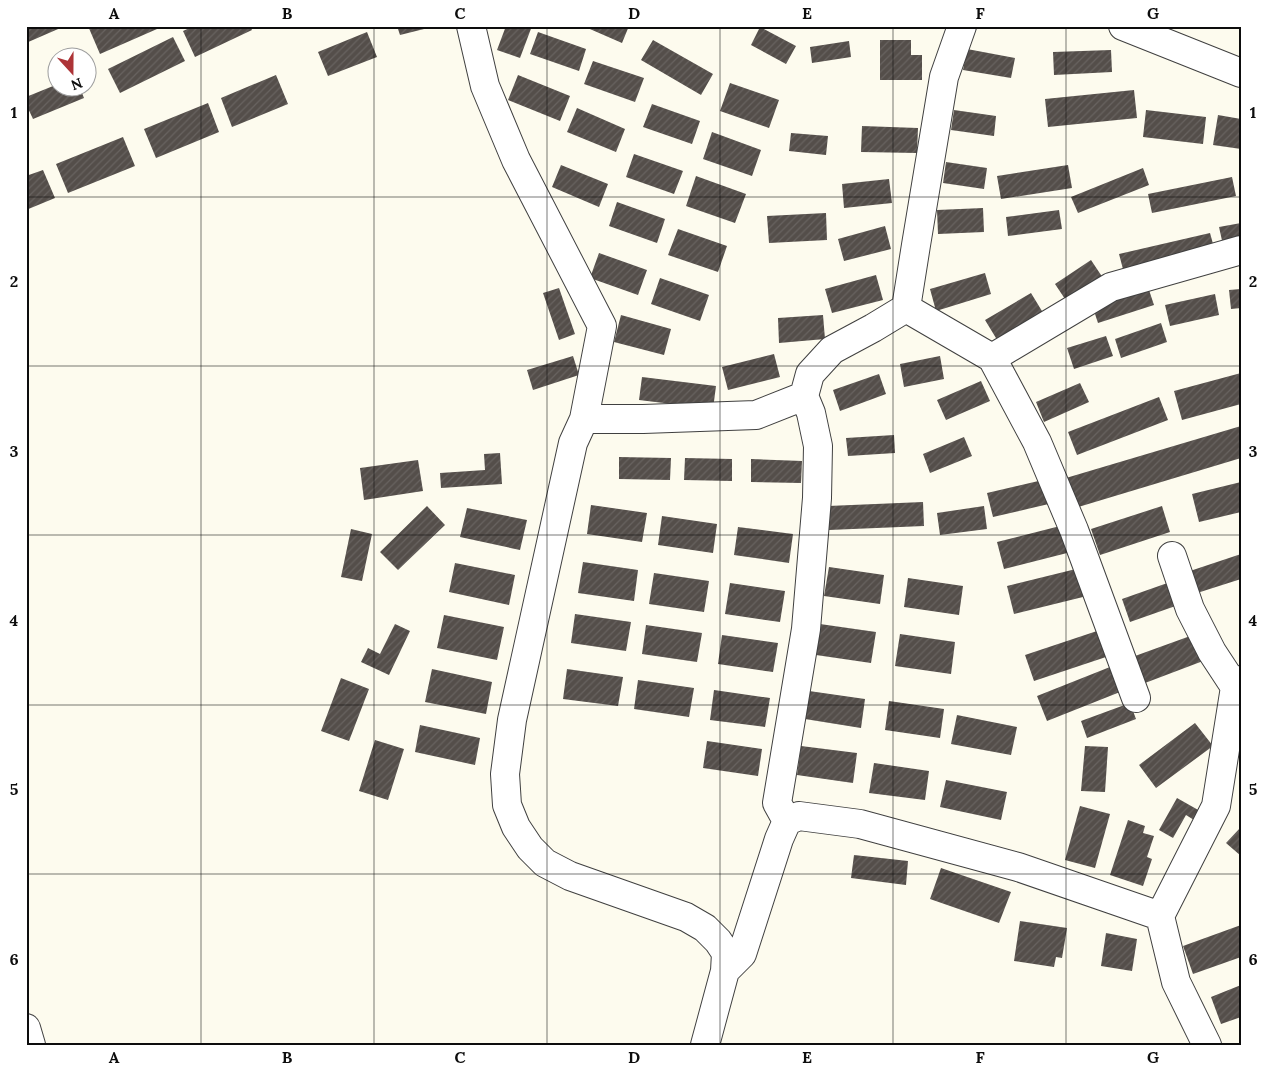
<svg xmlns="http://www.w3.org/2000/svg" width="1267" height="1071" viewBox="0 0 1267 1071" font-family="Lora,serif">
	<defs>
		<pattern id="building-hatch" width="6" height="6" patternUnits="userSpaceOnUse" patternTransform="scale(1.25)"><rect width="6" height="6" fill="#544e4a"/><path d="M-1 1l2-2M0 6l6-6M5 7l2-2" fill="none" stroke="#686360"/></pattern>
	</defs>
	<rect width="100%" height="100%" fill="#fdfbee"/>
	<!-- building -->
	<path fill="url(#building-hatch)" d="M26,26H65L26,43Z
		M88,26H156L157,29L100,54Z
		M194,26H250L252,30L195,57L183,31Z
		M397,26H432V27L400,35Z
		M506,26H532L520,58L497,50Z
		M583,26H629L622,43Z
		M760,27L796,46L786,64L751,45Z
		M367,32L377,57L328,76L318,52Z
		M538,32L586,49L579,71L530,54Z
		M173,37L185,61L120,93L108,69Z
		M653,40L713,74L701,95L641,60Z
		M880,40H911V55H922V80H880Z
		M849,41L851,57L812,63L810,47Z
		M967,49L1015,58L1011,78L963,70Z
		M1111,50L1112,72L1054,75L1053,52Z
		M593,61L644,78L635,102L584,84Z
		M276,75L288,104L232,127L221,98Z
		M518,75L570,96L560,121L508,100Z
		M730,83L779,100L769,128L720,111Z
		M58,84V88H80L84,98L33,119L26,104V97Z
		M1134,90L1137,118L1048,127L1045,99Z
		M208,103L219,132L156,158L144,129Z
		M652,104L700,121L692,144L643,127Z
		M577,108L625,129L616,152L567,132Z
		M954,110L996,116L994,136L951,130Z
		M1146,110L1206,117L1203,144L1143,137Z
		M1218,115L1241,119V149L1213,145Z
		M862,126L918,128L917,153L861,152Z
		M712,132L761,150L752,176L703,159Z
		M791,133L828,136L826,155L789,151Z
		M123,137L135,166L68,193L56,164Z
		M634,154L683,171L674,194L626,177Z
		M946,162L987,168L984,189L943,183Z
		M561,165L608,184L599,207L552,187Z
		M1068,165L1072,188L1001,199L997,176Z
		M1143,168L1149,185L1078,213L1071,197Z
		M43,170L55,198L26,210V176Z
		M696,176L746,194L735,223L686,206Z
		M1232,177L1236,196L1152,213L1148,194Z
		M889,179L892,203L844,208L842,184Z
		M617,202L665,219L657,243L609,226Z
		M983,208L984,232L938,234L937,210Z
		M1059,210L1062,229L1008,236L1006,217Z
		M826,213L827,240L769,243L767,216Z
		M1241,223V242L1223,245L1219,227Z
		M885,226L891,249L844,261L838,239Z
		M678,229L727,246L718,272L668,255Z
		M1210,233L1215,251L1124,273L1119,254Z
		M599,253L647,270L638,295L590,278Z
		M1091,260L1103,278L1067,302L1055,284Z
		M985,273L991,294L936,311L930,289Z
		M876,275L883,300L832,313L825,289Z
		M660,278L709,295L700,321L651,304Z
		M1148,287L1154,305L1098,323L1092,305Z
		M559,288L575,334L559,340L543,293Z
		M1241,289V308L1231,309L1229,290Z
		M1031,293L1045,316L999,343L985,320Z
		M1215,294L1219,315L1170,326L1165,305Z
		M621,315L671,329L664,355L614,342Z
		M823,315L825,339L779,343L778,318Z
		M1161,323L1167,342L1121,358L1115,339Z
		M1106,336L1113,356L1074,369L1067,348Z
		M774,354L780,377L728,390L722,367Z
		M573,356L579,375L533,390L527,370Z
		M940,356L944,379L904,387L900,364Z
		M1241,373V404L1182,420L1174,391Z
		M879,374L886,394L840,411L833,390Z
		M642,377L716,386L713,409L639,400Z
		M981,381L990,401L946,420L937,400Z
		M1080,383L1089,402L1044,422L1036,402Z
		M1159,397L1168,420L1077,455L1068,432Z
		M1241,426V458L1075,508L1066,478Z
		M894,435L895,453L848,456L846,438Z
		M964,437L972,456L930,473L923,454Z
		M500,453L502,484L441,488L440,473L485,470L484,454Z
		M619,457L671,458L670,480L619,479Z
		M685,458L732,459V481L684,480Z
		M751,459L802,461L801,483L751,482Z
		M418,460L423,491L364,500L360,468Z
		M1047,479L1053,503L993,517L987,493Z
		M1241,482V512L1199,522L1192,494Z
		M923,502L924,526L829,530L828,506Z
		M591,505L647,513L642,542L587,534Z
		M427,506L445,525L398,570L380,552Z
		M984,506L987,529L940,535L937,513Z
		M1162,506L1170,532L1100,555L1091,529Z
		M467,508L527,520L520,550L460,537Z
		M662,516L717,524L713,553L658,545Z
		M1064,525L1071,552L1004,569L997,542Z
		M738,527L793,534L789,563L734,555Z
		M351,529L372,534L362,581L341,577Z
		M1241,554V579L1194,594L1187,572Z
		M583,562L638,570L634,601L578,593Z
		M455,563L515,575L509,605L449,592Z
		M829,567L884,575L880,604L824,596Z
		M1080,568L1087,596L1014,614L1007,586Z
		M654,573L709,581L704,612L649,604Z
		M908,578L963,586L959,615L904,607Z
		M1176,580L1184,603L1130,622L1122,599Z
		M730,583L785,591L780,622L725,614Z
		M575,614L631,622L626,651L571,643Z
		M444,615L504,627L497,660L437,648Z
		M395,624L410,631L389,675L361,662L368,648L380,654Z
		M820,624L876,632L871,663L816,655Z
		M646,625L702,633L697,662L642,654Z
		M1097,631L1106,657L1034,681L1025,655Z
		M900,634L955,642L951,674L895,666Z
		M722,635L778,643L773,672L718,664Z
		M1193,635L1203,661L1145,683L1135,656Z
		M1110,667L1120,692L1047,721L1037,696Z
		M432,669L492,682L486,714L425,702Z
		M567,669L623,677L618,706L563,699Z
		M341,678L369,689L349,741L321,731Z
		M638,680L694,688L689,717L634,709Z
		M714,690L770,698L765,727L710,720Z
		M809,691L865,699L861,728L805,719Z
		M889,701L944,709L940,738L885,730Z
		M1130,703L1136,719L1087,738L1081,721Z
		M957,715L1017,727L1011,755L951,744Z
		M1195,723L1213,746L1156,788L1139,765Z
		M420,725L480,738L475,765L415,752Z
		M375,740L404,749L388,800L359,791Z
		M707,741L762,749L758,776L703,768Z
		M801,746L857,753L853,783L797,775Z
		M1085,746L1108,747L1105,792L1081,791Z
		M874,763L929,771L925,800L869,793Z
		M946,780L1007,792L1001,820L940,807Z
		M1177,798L1200,811L1194,820L1186,815L1173,838L1159,830Z
		M1080,806L1110,814L1095,868L1065,860Z
		M1128,820L1145,826L1143,833L1154,836L1147,857L1152,859L1143,886L1110,875Z
		M1241,827V856L1226,843Z
		M854,855L908,861L906,885L851,878Z
		M941,868L1011,892L999,923L930,899Z
		M1020,921L1067,928L1062,958L1056,957L1054,967L1014,961Z
		M1241,925V957L1193,974L1183,946Z
		M1106,933L1137,939L1132,971L1101,966Z
		M1241,985V1017L1221,1024L1211,997Z"/>
	<g fill="none" stroke-linecap="round" stroke-linejoin="round">
		<defs>
			<path id="street" d="M471,26L485,86L516,160L602,326L584,419L573,443L512,720L505,774L507,805L516,827L530,848L545,863L570,876L686,917L705,928L718,941L726,953L725,971L705,1045
				M1123,26L1241,73
				M906,308L992,358L1037,442L1074,530L1136,698
				M906,308L916,245L944,77L962,26
				M992,358L1111,287L1241,250
				M584,419H643L756,415L804,396L810,374L832,350L873,328L906,308
				M1172,556L1190,609L1212,652L1235,687
				M787,821L777,803L806,629L817,498L818,446L811,413L804,396
				M1160,916L1176,982L1207,1045
				M725,971L742,954L779,839L787,821L799,816L860,824L1018,867L1160,916L1216,806L1235,687L1241,680
				M26,1028L31,1045"/>
		</defs>
		<!-- street casing -->
		<use href="#street" stroke="#404040" stroke-width="30"/>
		<!-- street -->
		<use href="#street" stroke="#fff" stroke-width="28"/>
	</g>
	<!-- grid -->
	<path fill="none" stroke="#0d0d0d" stroke-width="1" stroke-opacity="0.55" d="M201,26V1045M374,26V1045M547,26V1045M720,26V1045M893,26V1045M1066,26V1045M26,197H1241M26,366H1241M26,535H1241M26,705H1241M26,874H1241"/>
	<!-- border -->
	<rect width="1267" height="1071" fill="none" stroke="#ffffff" stroke-width="55"/>
	<!-- north arrow -->
	<g transform="translate(72 72) rotate(159)"><circle r="24" fill="#ffffff" stroke="#9e9e9e"/>
	<path d="M0-4L9 19L0 12L-9 19Z" fill="#ad3437"/>
	<text y="-8" font-size="14" font-weight="bold" text-anchor="middle" fill="#0d0d0d">N</text>
	</g>
	<rect x="28" y="28" width="1212" height="1016" fill="none" stroke="#0d0d0d" stroke-width="2"/>
	<g font-size="16" text-anchor="middle" font-weight="bold" fill="#0d0d0d">
		<text x="114" y="19">A</text>
		<text x="287" y="19">B</text>
		<text x="460" y="19">C</text>
		<text x="634" y="19">D</text>
		<text x="807" y="19">E</text>
		<text x="980" y="19">F</text>
		<text x="1153" y="19">G</text>
		<text x="14" y="118">1</text>
		<text x="1253" y="118">1</text>
		<text x="14" y="287">2</text>
		<text x="1253" y="287">2</text>
		<text x="14" y="457">3</text>
		<text x="1253" y="457">3</text>
		<text x="14" y="626">4</text>
		<text x="1253" y="626">4</text>
		<text x="14" y="795">5</text>
		<text x="1253" y="795">5</text>
		<text x="14" y="965">6</text>
		<text x="1253" y="965">6</text>
		<text x="114" y="1063">A</text>
		<text x="287" y="1063">B</text>
		<text x="460" y="1063">C</text>
		<text x="634" y="1063">D</text>
		<text x="807" y="1063">E</text>
		<text x="980" y="1063">F</text>
		<text x="1153" y="1063">G</text>
	</g>
</svg>
